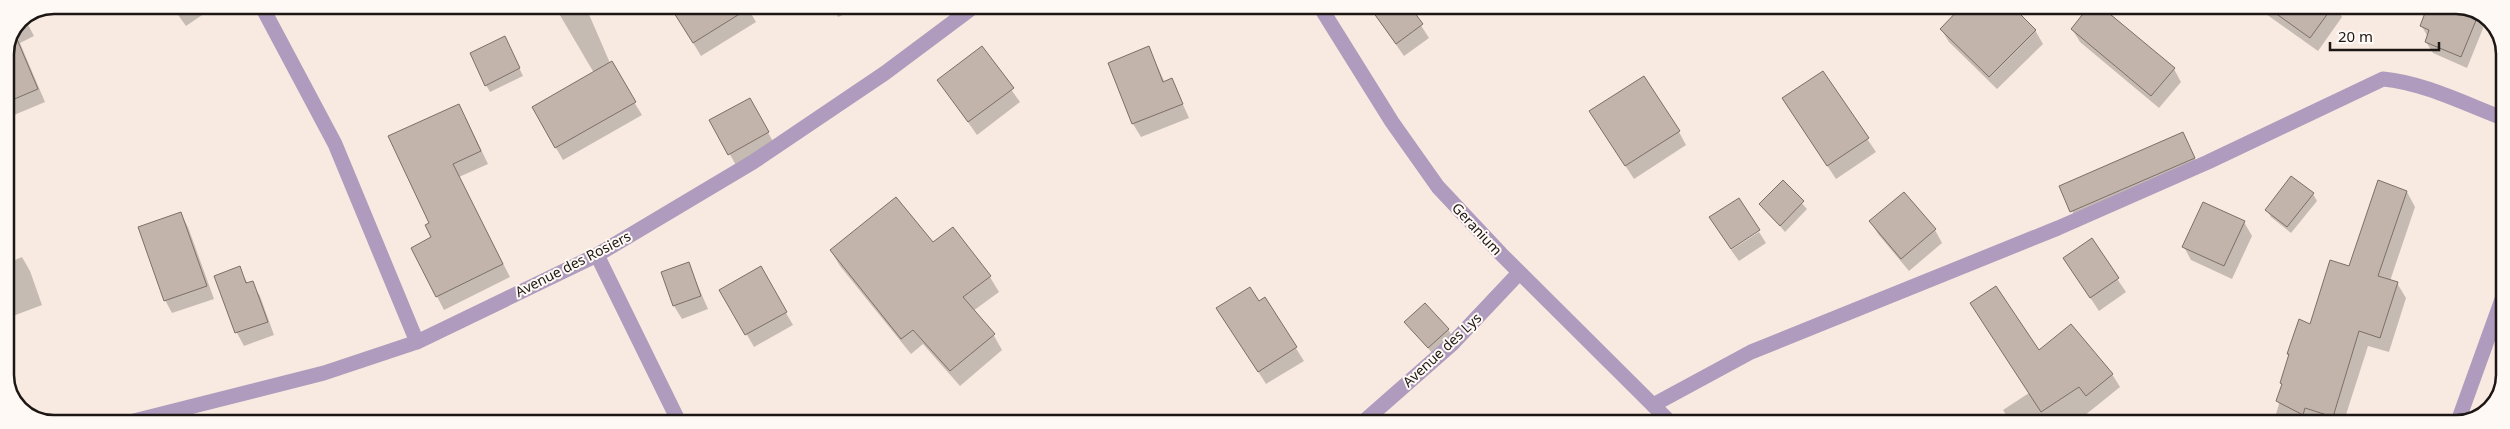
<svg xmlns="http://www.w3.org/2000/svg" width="2510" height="429" viewBox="0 0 2510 429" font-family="'Noto Sans',sans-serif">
	<rect width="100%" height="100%" fill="#f8eae0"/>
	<!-- shadow -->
	<path fill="#0003" d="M171,5H217L186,26Z
		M554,5H585L610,63L642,115L563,160L533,108L594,73Z
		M670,5H746L756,22L701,56Z
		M831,5H867L838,17Z
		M1368,5H1408L1429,38L1404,56Z
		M1680,5H1692L1683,11Z
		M1958,5H2009L2035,30L2043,44L1997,89L1949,42L1941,29L1962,9Z
		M2091,5H2100L2174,69L2181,82L2159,108L2080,42L2072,29Z
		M2261,5H2336L2342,17L2318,51L2266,14Z
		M2463,5L2491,20L2499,36L2484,26L2467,68L2433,53L2426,42L2428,37L2421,25Z
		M24,17L34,36L20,43L45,102L7,118L5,115V54L20,19Z
		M508,45L523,76L490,92L486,85Z
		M982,48L1020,102L977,135L939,81Z
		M1149,48L1165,83L1172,80L1189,118L1141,137L1133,124Z
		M1823,73L1876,152L1836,179L1783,99Z
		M749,99L775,145L737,167L711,121Z
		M466,118L488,164L459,177L510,277L444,310L412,248L433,238L431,224Z
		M1598,124L1679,132L1686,145L1634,179Z
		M2183,133L2201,171L2079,225L2060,186Z
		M1783,182L1807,209L1785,232L1761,204Z
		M2407,192L2415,207L2390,281L2397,283L2406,298L2389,352L2368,346L2343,424H2276L2274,421L2279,404L2278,401L2311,326Z
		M2313,194L2317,201L2291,233L2271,217L2267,210Z
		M181,214L188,227L214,299L172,313L165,300Z
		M1870,221L1935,230L1942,243L1909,271L1878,234Z
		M2244,222L2252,236L2232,279L2191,260L2184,247Z
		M1759,232L1766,243L1739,261L1731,250Z
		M2091,240L2126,292L2099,311L2064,258Z
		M933,244L990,277L999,292L973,311L993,334L1002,350L960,386L923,344L911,354L840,266L831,251Z
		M22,257L30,271L42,305L5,319V264Z
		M688,263L708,309L682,319L674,306L662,273Z
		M239,268L248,284L252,283L260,296L274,335L244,346L237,333L216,277Z
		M760,268L793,325L754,347L721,290Z
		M1265,299L1304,361L1266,384L1226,321Z
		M1406,323L1448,329L1452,336L1433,354Z
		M2038,352L2112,374L2120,387L2074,424H2012L2003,410L2029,393Z"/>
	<!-- building -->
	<path fill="#c2b4ab" stroke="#7c6f67" d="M669,5H754L693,43Z
		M1368,5H1409L1423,24L1396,44Z
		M1963,5H2011L2036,30L1989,77L1940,29Z
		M2090,5H2099L2175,68L2151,96L2071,29Z
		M2264,5H2334L2310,38Z
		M2428,5H2463L2479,13L2461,57L2425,42L2429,30L2420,26Z
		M14,32L38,89L5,103V54Z
		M505,36L520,68L485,86L470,53Z
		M982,46L1014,88L968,122L937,80Z
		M1149,46L1163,82L1172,78L1183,104L1132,124L1108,63Z
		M612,61L636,102L555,148L532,107Z
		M1823,71L1869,138L1827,166L1782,98Z
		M1644,76L1680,131L1625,166L1589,111Z
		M750,98L769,132L728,155L709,120Z
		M459,104L481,151L453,164L503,264L436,297L411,248L431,237L425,225L429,223L388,136Z
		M2183,132L2195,158L2070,212L2059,186Z
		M2291,176L2314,193L2287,227L2265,210Z
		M1783,180L1804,201L1780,226L1759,204Z
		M2378,180L2407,191L2378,276L2398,282L2380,338L2359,331L2333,417L2305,408L2303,415L2276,401L2282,384L2280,383L2289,354H2287L2299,319L2310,324L2330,260L2349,266Z
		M1904,192L1936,229L1901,259L1869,221Z
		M896,197L933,242L953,227L991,276L963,297L995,334L950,371L913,330L901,339L830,250Z
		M1739,198L1760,230L1731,249L1709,217Z
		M2203,202L2245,221L2224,266L2182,247Z
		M181,212L207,286L164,301L138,227Z
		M2092,238L2119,278L2090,298L2063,258Z
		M689,262L701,296L673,306L661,272Z
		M240,266L246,283L253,281L268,322L235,333L214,276Z
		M761,266L787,312L745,335L719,290Z
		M1996,286L2039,350L2071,324L2113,374L2086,396L2079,387L2041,412L1970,303Z
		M1250,287L1259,301L1265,297L1297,347L1258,372L1216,308Z
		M1425,303L1449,329L1428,348L1404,322Z"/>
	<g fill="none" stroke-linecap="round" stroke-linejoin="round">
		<!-- minor -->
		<path stroke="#ae9bbd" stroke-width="15" d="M261,5L335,144L417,342
			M597,255L680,424
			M1653,405L1751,352L2058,228L2208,162L2383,79C2425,83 2465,104 2505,119
			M122,424L324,373L417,342L597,255L753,162L885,73L976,5
			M1361,424L1452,344L1519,273
			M2457,424L2505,291"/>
		<!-- tertiary -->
		<path stroke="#ae9bbd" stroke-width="15" d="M1319,5L1392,122L1438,187L1501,254L1672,424"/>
	</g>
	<g text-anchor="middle" stroke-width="4" stroke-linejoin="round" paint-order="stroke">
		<!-- street labels -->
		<g font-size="14" fill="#1c1714" stroke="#fff9f5">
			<text transform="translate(1477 229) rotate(47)" y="5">Geranium</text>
			<text transform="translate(573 264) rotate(-27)" y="5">Avenue des Rosiers</text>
			<text transform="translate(1442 350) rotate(-43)" y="5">Avenue des Lys</text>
		</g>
	</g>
	<!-- crop -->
	<path d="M0 0H2510V429H0ZM54 14H2456A40 40 0 0 1 2496 54V375A40 40 0 0 1 2456 415H54A40 40 0 0 1 14 375V54A40 40 0 0 1 54 14Z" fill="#fff9f5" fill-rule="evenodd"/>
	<path fill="none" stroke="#1c1714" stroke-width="2.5" d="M54 14H2456A40 40 0 0 1 2496 54V375A40 40 0 0 1 2456 415H54A40 40 0 0 1 14 375V54A40 40 0 0 1 54 14Z"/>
	<!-- scale -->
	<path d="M2330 42v8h109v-8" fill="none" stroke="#1c1714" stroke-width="2.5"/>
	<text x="2338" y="42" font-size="15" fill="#1c1714" stroke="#fff9f5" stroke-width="4" paint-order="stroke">20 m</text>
</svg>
